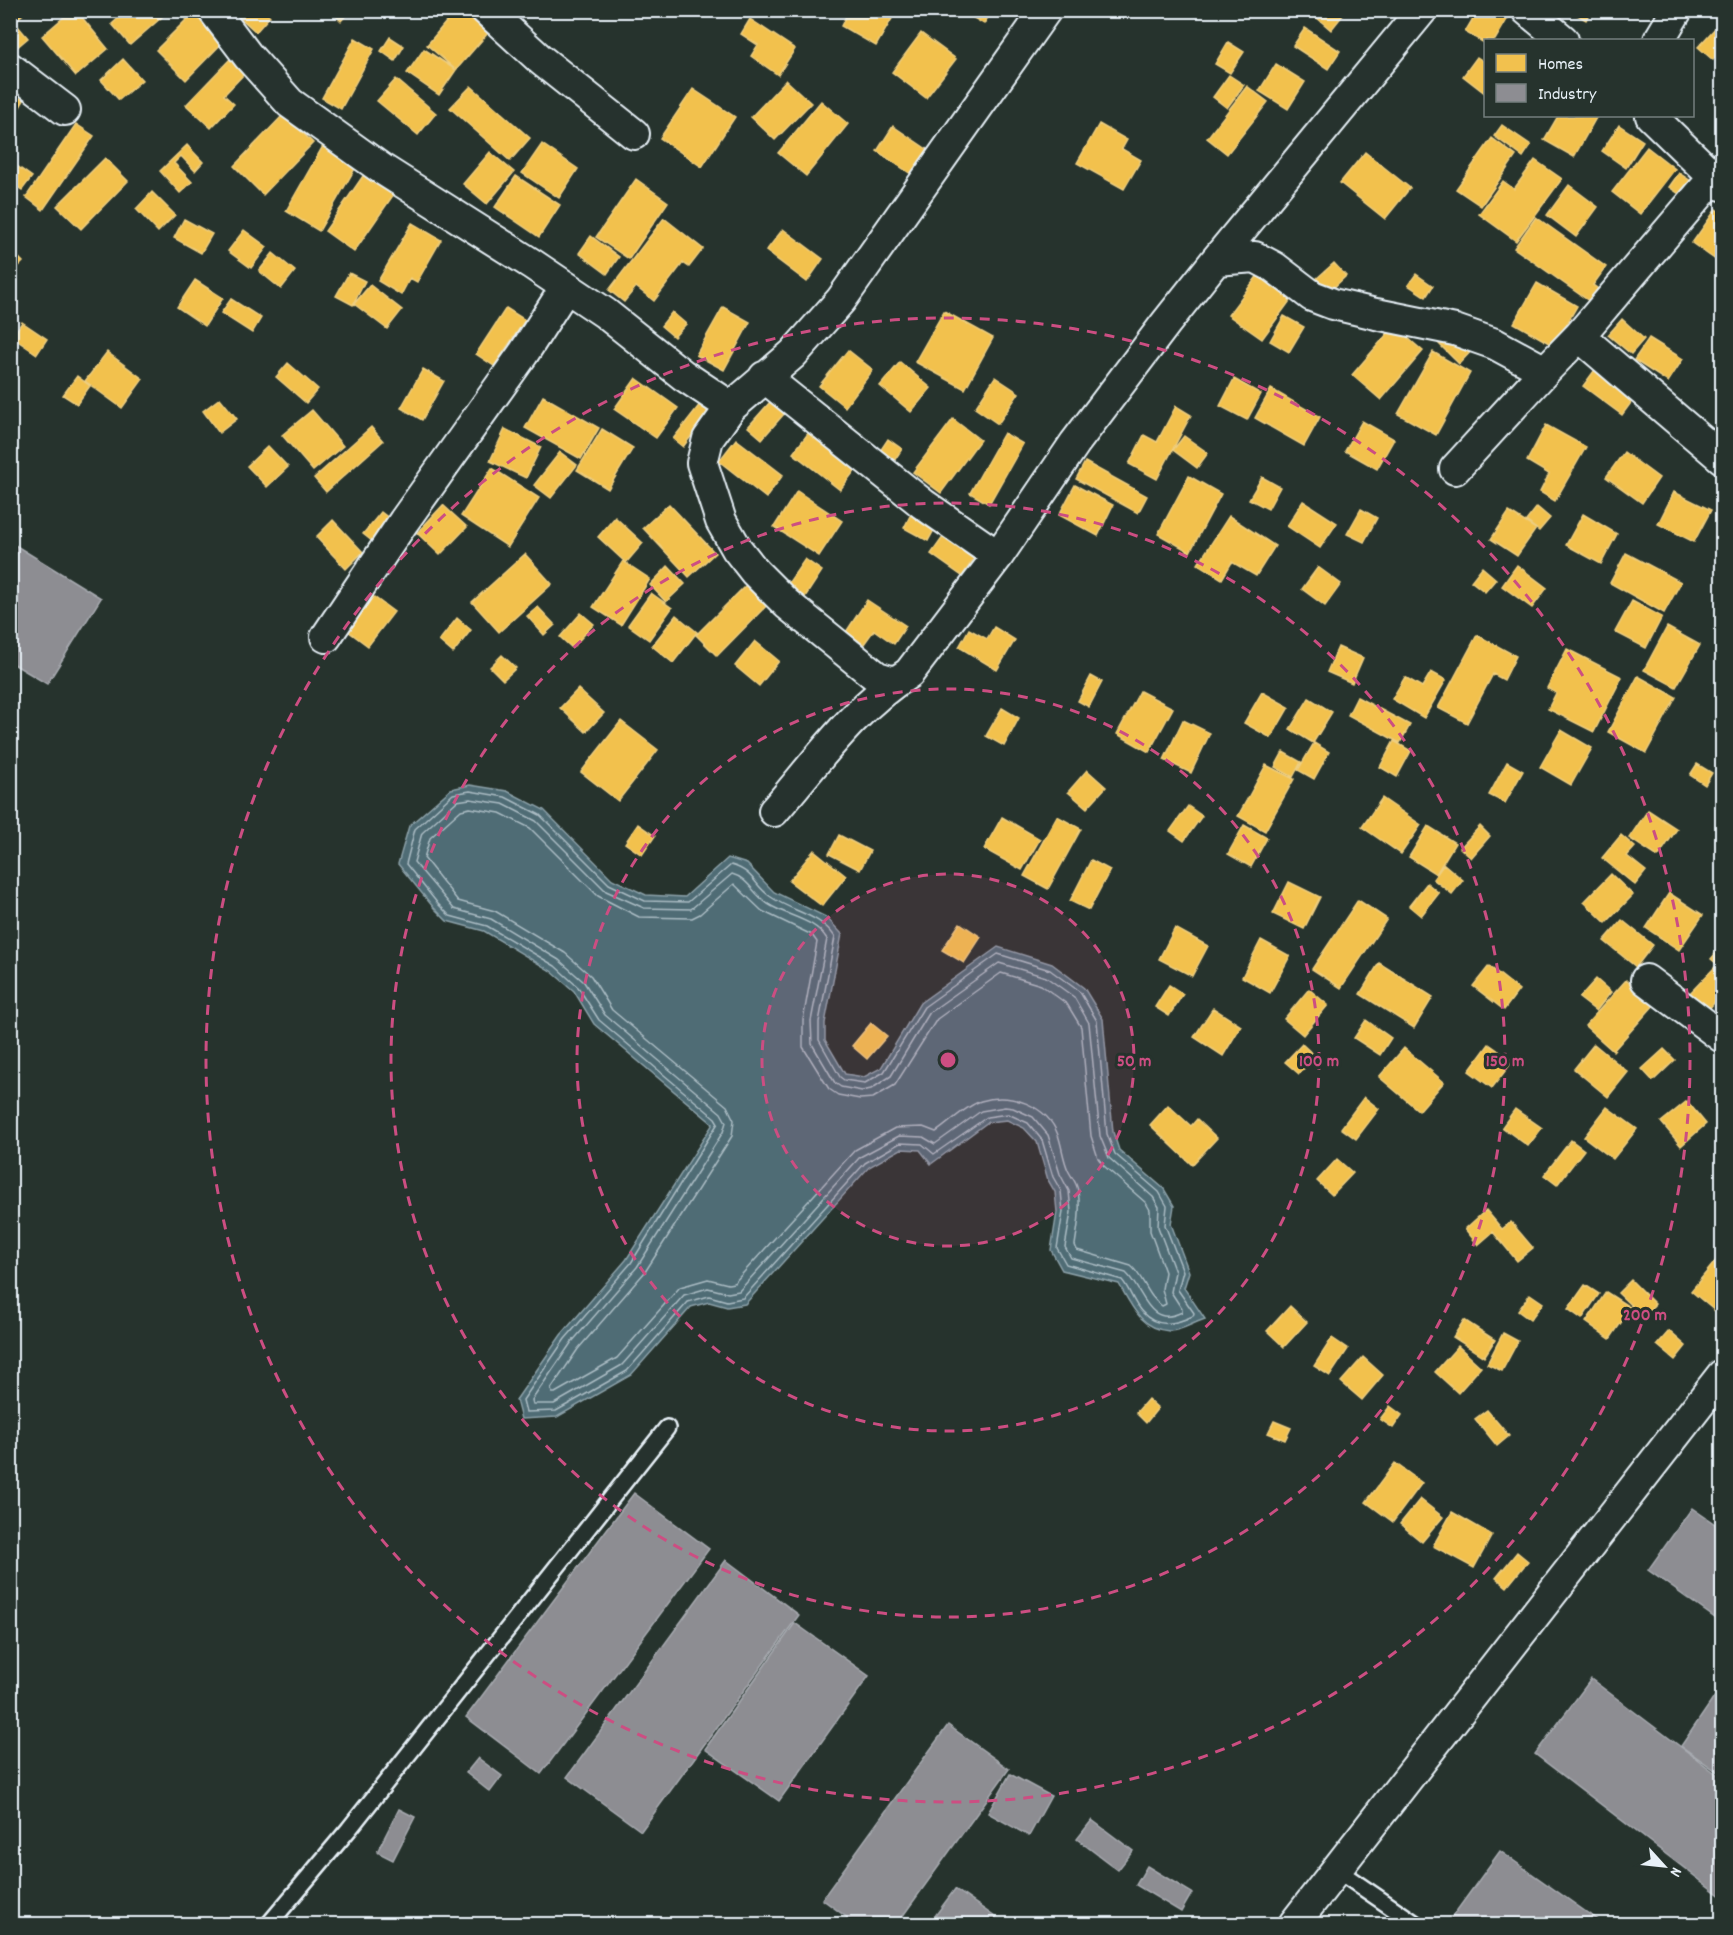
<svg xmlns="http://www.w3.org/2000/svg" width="1733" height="1935" viewBox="0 0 1733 1935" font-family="Dekko,sans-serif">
	<rect width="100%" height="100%" fill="#26332d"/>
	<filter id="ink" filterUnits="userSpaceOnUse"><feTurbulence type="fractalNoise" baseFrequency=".0167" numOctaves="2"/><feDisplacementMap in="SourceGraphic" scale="12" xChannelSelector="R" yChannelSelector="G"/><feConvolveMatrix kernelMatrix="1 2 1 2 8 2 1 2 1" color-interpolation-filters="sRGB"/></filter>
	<g filter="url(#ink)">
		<!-- water -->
		<path fill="#4f6c75" stroke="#8ca1a9" stroke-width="1.5" d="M470,785L507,791L544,810L612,879L646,895L685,897L728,858L747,864L774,892L826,917L842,934L825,1023V1040L845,1074L864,1077L881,1068L920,1003L998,947L1052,964L1084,988L1103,1019L1113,1132L1119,1150L1164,1189L1174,1206L1171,1224L1189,1272L1184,1288L1205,1319C1195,1322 1179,1332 1169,1331C1141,1329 1131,1305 1119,1284L1062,1270L1051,1250L1057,1212L1055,1192L1048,1180L1037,1142L1024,1128L1007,1120L988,1122L931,1164L920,1150L901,1149L869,1167L745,1304L727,1307L709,1302L691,1307L631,1375L557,1417L521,1419L516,1400L561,1335L626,1260L713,1124L594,1024L574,991L551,971L484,931L447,921L434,908L398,864L409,826L451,789Z"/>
		<!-- homes -->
		<path fill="#f2c14e" stroke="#efcf81" stroke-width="1.5" d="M10,10L25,12L10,26Z
			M72,10H76L108,49L76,76L42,36Z
			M127,10H170L130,45L112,24Z
			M196,10L226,39L186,80L156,50Z
			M235,10H264L270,16L256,32L234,12Z
			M330,10H351L341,21Z
			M456,10H461L488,33L456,70L427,45Z
			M849,10H897L876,46L841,26Z
			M960,10H992L984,24Z
			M1308,10H1347L1331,30Z
			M1478,10H1496L1508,18L1495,40H1486V44L1465,32Z
			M1569,10H1591L1586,20Z
			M750,19L795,49L778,75L751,56L758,45L741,34Z
			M17,25L28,38L15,49L10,43V31Z
			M1717,26L1722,31V50L1713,60L1698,47Z
			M1305,28L1340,51L1328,69L1293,46Z
			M921,33L956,59L926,98L892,72Z
			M390,37L404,46L395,61L381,51Z
			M355,38L374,49L341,109L322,98Z
			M1228,42L1244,52L1230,73L1215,64Z
			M424,49L456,70L439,95L407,73Z
			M1477,57L1486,63V94L1463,76Z
			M231,58L246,72L224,95L234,104L211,128L186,105Z
			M123,59L142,80L119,100L101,80Z
			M1276,64L1305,82L1288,109L1259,91Z
			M1229,75L1244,85L1227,108L1213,97Z
			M396,79L436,113L418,135L377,101Z
			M786,80L811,103L775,140L751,117Z
			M471,86L530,138L510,161L450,108Z
			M1247,86L1268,102L1227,154L1207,138Z
			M693,89L735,117L702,167L660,138Z
			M10,93L24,100L10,124Z
			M821,101L848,124L806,176L778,153Z
			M284,114L313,143L263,195L234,166Z
			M1558,116H1597L1574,157L1544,140Z
			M76,124L94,136L43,210L26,197Z
			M1099,124L1127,140L1122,149L1141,160L1124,189L1077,163Z
			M1502,125L1531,145L1523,157L1494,136Z
			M1619,125L1643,141L1626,168L1602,151Z
			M893,126L931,152L914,176L877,151Z
			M1492,138L1516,156L1481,206L1456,189Z
			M542,144L578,169L559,198L522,173Z
			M187,145L203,162L195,171L181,156L174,163L192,182L180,193L160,171Z
			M323,146L357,165L319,231L286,211Z
			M1647,147L1675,169L1640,214L1612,192Z
			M490,152L514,172L487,204L463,184Z
			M1365,152L1410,188L1385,219L1340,183Z
			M105,158L128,181L81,229L57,206Z
			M1535,160L1562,179L1516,241L1479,214L1503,181L1514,189Z
			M10,161L32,177L22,190L10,182Z
			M365,173L394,194L354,252L325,231Z
			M1679,173L1697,185L1688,200L1669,187Z
			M516,176L560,205L539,237L495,207Z
			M636,179L668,202L629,259L596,237Z
			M1569,185L1598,207L1576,237L1547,215Z
			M152,192L175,215L158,232L136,209Z
			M1716,209L1722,214V260L1720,263L1692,243Z
			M1536,217L1606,267L1593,285L1605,294L1596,306L1514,248Z
			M664,218L703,249L689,267L683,263L654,301L636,287L624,302L609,290Z
			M184,219L212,234L201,253L174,238Z
			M412,223L441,240L417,282L410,278L401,295L378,281Z
			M783,229L823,259L807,282L766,251Z
			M244,230L267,247L251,268L228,251Z
			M591,236L619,257L607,274L579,253Z
			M13,252L23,262L10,275V255Z
			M273,253L295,271L281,289L259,271Z
			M1334,263L1346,276L1328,293L1316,279Z
			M1262,270L1295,294L1262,339L1228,315Z
			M349,273L365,281L353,305L336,296Z
			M1416,274L1433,286L1426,297L1408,285Z
			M195,280L223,298L205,326L177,307Z
			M1537,283L1577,306L1554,346L1514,323Z
			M370,285L402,310L387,329L354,304Z
			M231,299L261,318L252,333L221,313Z
			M723,307L750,322L724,370L696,355Z
			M506,308L525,320L494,366L476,354Z
			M944,311L993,338L965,389L915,362Z
			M672,312L686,324L674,337L661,326Z
			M1284,316L1304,327L1289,352L1270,341Z
			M1622,319L1644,339L1631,354L1608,335Z
			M22,322L47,339L37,354L12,337Z
			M1394,326L1423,351L1381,400L1352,375Z
			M1452,326L1475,347L1459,364L1437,342Z
			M1649,338L1683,359L1668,382L1634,360Z
			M848,350L873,370L845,407L819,386Z
			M107,352L143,379L122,408L85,381Z
			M1433,352L1470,373L1436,435L1398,414Z
			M900,362L931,388L911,412L880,386Z
			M288,363L318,389L306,403L276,377Z
			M1597,367L1636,396L1622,415L1583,386Z
			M423,369L444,381L422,420L401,408Z
			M77,376L90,386L77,404L63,395Z
			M995,377L1019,393L998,424L975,408Z
			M636,378L678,408L656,438L614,409Z
			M1234,379L1261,394L1247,420L1220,406Z
			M1271,389L1320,417L1304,446L1255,418Z
			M777,394L791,406L762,439L748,427Z
			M543,396L599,428L581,459L525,428Z
			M220,398L237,419L219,433L203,411Z
			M701,403L711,410L683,447L673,439Z
			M1176,406L1191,415L1157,479L1129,464L1144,435L1157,442Z
			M312,410L343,446L313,471L282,435Z
			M953,419L980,440L941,493L913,472Z
			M1362,421L1394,439L1377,469L1345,451Z
			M816,423L863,460L840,490L793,453Z
			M1546,425L1586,447L1555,501L1540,492L1549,474L1527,461Z
			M371,427L383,441L326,492L314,478Z
			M505,429L541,447L526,478L490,461Z
			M602,429L633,448L608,489L577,470Z
			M1004,433L1023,444L989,504L970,493Z
			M1184,436L1208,453L1197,468L1173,450Z
			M736,439L783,475L766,498L719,461Z
			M888,439L902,449L894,461L880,451Z
			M268,446L288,467L267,487L247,466Z
			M560,452L577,465L551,498L534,485Z
			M1624,452L1659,478L1642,503L1606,477Z
			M1085,462L1147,496L1138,513L1076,479Z
			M492,468L539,498L508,547L461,516Z
			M1189,476L1221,494L1190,552L1158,534Z
			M1262,477L1280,487L1268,509L1249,499Z
			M1075,485L1113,505L1098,536L1059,515Z
			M797,491L842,521L819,556L774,527Z
			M1674,492L1711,510L1694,542L1658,524Z
			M1303,501L1337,523L1320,548L1287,526Z
			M669,504L715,553L689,577L643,528Z
			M443,505L467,527L440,555L417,533Z
			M915,506L940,519L928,541L904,528Z
			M1537,507L1550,518L1539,531L1526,521Z
			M1361,509L1377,518L1364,542L1347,534Z
			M381,512L399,526L382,549L363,534Z
			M1509,512L1536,529L1517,556L1491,539Z
			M1583,514L1617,534L1601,564L1566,545Z
			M1229,516L1275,546L1256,576L1232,562L1222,579L1198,564Z
			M615,517L643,543L626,563L598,537Z
			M333,520L363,552L346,569L316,537Z
			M951,526L982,547L962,576L931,554Z
			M1626,553L1681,582L1664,613L1610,583Z
			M525,554L552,584L499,632L472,602Z
			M805,559L822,571L805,597L787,585Z
			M623,561L650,579L621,625L593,607Z
			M1517,565L1547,588L1532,608L1502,586Z
			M668,566L685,584L666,602L650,585Z
			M1318,567L1341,584L1325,606L1302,589Z
			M1482,567L1496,579L1485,592L1471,581Z
			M753,578L774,598L717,656L696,635Z
			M651,593L672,608L649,640L628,625Z
			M370,594L394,612L368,646L344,628Z
			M867,600L906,626L894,644L874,630L864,644L846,632Z
			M1632,601L1662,617L1646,648L1615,632Z
			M538,607L555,625L544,635L527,616Z
			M581,613L594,624L572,648L560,637Z
			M676,615L697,632L673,663L652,646Z
			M457,618L471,630L453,653L439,641Z
			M994,627L1015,640L997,670L959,647L969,629L987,639Z
			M1667,627L1700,645L1676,687L1644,670Z
			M1477,635L1516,656L1504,680L1493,674L1467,723L1438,708Z
			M755,641L779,661L759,686L735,666Z
			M1338,647L1363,658L1352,683L1327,672Z
			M1567,649L1622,677L1594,732L1548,709L1556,693L1547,688Z
			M502,655L516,668L503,680L490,667Z
			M1431,672L1446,680L1424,718L1392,699L1405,677L1422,687Z
			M1091,676L1102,682L1089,707L1078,701Z
			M1638,676L1676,697L1646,753L1608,732Z
			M578,689L604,713L586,732L560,708Z
			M1140,691L1173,708L1149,752L1117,734Z
			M1262,692L1289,707L1271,738L1244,723Z
			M1357,697L1410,725L1400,743L1348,715Z
			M1309,698L1332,712L1313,743L1290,729Z
			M1002,708L1019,718L1004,746L986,736Z
			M1183,720L1210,733L1191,773L1164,760Z
			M621,721L658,750L618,801L581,772Z
			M1561,730L1592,748L1571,785L1540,767Z
			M1394,741L1411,751L1397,777L1380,767Z
			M1314,743L1329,752L1314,779L1298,770Z
			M1283,752L1301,762L1293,777L1275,767Z
			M1507,762L1523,771L1505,803L1489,795Z
			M1697,764L1712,773L1705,785L1690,775Z
			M1266,765L1294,779L1265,831L1238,816Z
			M1087,770L1106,787L1087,808L1068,792Z
			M1382,798L1421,825L1401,854L1362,827Z
			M1188,806L1202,816L1184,841L1170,831Z
			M1648,810L1677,829L1658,857L1629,838Z
			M1057,816L1081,829L1048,889L1024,876Z
			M1002,817L1040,839L1022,870L984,849Z
			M638,824L655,836L642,855L625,843Z
			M1244,825L1267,838L1251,867L1228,854Z
			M1428,826L1455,843L1436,874L1409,857Z
			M1480,826L1490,836L1471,858L1460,848Z
			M839,835L870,851L860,870L829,854Z
			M1621,835L1635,847L1627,856L1646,871L1635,885L1602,858Z
			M814,850L846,876L822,906L789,881Z
			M1091,860L1110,870L1089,910L1070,901Z
			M1444,864L1463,880L1452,894L1433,879Z
			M1611,874L1633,895L1606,923L1584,902Z
			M1289,882L1320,897L1304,929L1273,914Z
			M1427,883L1439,893L1421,916L1409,906Z
			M1669,893L1703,915L1679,950L1646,928Z
			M1358,900L1387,919L1341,988L1312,969Z
			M1622,920L1653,945L1636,967L1604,941Z
			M960,923L981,937L964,963L942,950Z
			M1175,928L1208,946L1192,976L1159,959Z
			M1261,940L1290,956L1270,993L1242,977Z
			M1722,946V968L1711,959Z
			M1379,963L1433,997L1414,1028L1360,994Z
			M1489,966L1519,990L1504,1010L1473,986Z
			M1715,967L1722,974V994L1708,1010L1690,993Z
			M1596,979L1611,992L1596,1011L1579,998Z
			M1626,980L1654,1005L1613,1051L1585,1026Z
			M1169,985L1183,994L1169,1016L1155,1007Z
			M1309,989L1328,1005L1303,1035L1284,1019Z
			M1213,1008L1241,1026L1223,1056L1194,1037Z
			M1366,1020L1391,1038L1380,1055L1354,1038Z
			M871,1023L887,1036L867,1059L852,1046Z
			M1302,1044L1315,1056L1299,1074L1285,1062Z
			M1489,1044L1513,1061L1492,1088L1469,1071Z
			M1594,1044L1628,1072L1608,1097L1574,1069Z
			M1404,1048L1444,1082L1419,1111L1379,1077Z
			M1664,1049L1675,1060L1653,1081L1642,1069Z
			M1364,1097L1379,1109L1356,1139L1341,1128Z
			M1687,1101L1706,1124L1681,1146L1661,1122Z
			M1168,1105L1191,1126L1197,1119L1217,1138L1192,1165L1150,1125Z
			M1607,1107L1637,1129L1613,1159L1584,1137Z
			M1515,1109L1542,1128L1528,1146L1502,1127Z
			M1571,1140L1584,1150L1557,1185L1544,1175Z
			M1337,1159L1353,1173L1332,1195L1317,1181Z
			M1486,1210L1502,1229L1511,1222L1533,1248L1517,1261L1493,1232L1478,1245L1465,1229Z
			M1718,1258L1722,1262L1721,1316L1691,1291Z
			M1631,1280L1655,1304L1643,1317L1618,1293Z
			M1585,1285L1599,1294L1582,1319L1568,1309Z
			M1606,1292L1631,1308L1610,1339L1586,1322Z
			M1530,1294L1543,1303L1530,1320L1518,1311Z
			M1290,1306L1307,1322L1284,1347L1267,1331Z
			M1464,1320L1495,1340L1484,1357L1453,1337Z
			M1669,1331L1686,1346L1675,1360L1657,1345Z
			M1503,1333L1518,1341L1502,1371L1487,1364Z
			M1332,1338L1348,1349L1330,1376L1314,1366Z
			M1458,1346L1481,1367L1458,1393L1435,1372Z
			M1363,1357L1383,1375L1362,1400L1341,1382Z
			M1148,1399L1158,1408L1146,1423L1136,1413Z
			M1390,1406L1402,1415L1393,1428L1380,1419Z
			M1487,1410L1509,1436L1497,1446L1475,1419Z
			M1274,1421L1291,1428L1285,1440L1268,1433Z
			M1395,1463L1422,1483L1393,1522L1366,1502Z
			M1420,1499L1443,1517L1422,1542L1400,1524Z
			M1452,1512L1492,1535L1474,1568L1433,1546Z
			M1517,1552L1528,1561L1507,1587L1496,1578Z"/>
		<!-- industry -->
		<path fill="#8d8d92" stroke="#a8abb1" stroke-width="1.5" d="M10,542L101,598L47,684L10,662Z
			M634,1493L709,1549L541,1774L466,1717Z
			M1692,1508L1722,1529V1623L1648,1570Z
			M726,1560L799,1615L641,1831L567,1777Z
			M795,1623L869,1676L779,1801L705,1749Z
			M1591,1679L1722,1778V1897L1535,1754Z
			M1722,1686V1775L1681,1746Z
			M948,1725L1009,1769L897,1924H856L822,1899Z
			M478,1758L502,1776L490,1792L466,1773Z
			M1010,1774L1051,1796L1029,1836L988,1813Z
			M399,1809L415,1817L393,1860L377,1852Z
			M1092,1820L1133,1851L1118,1870L1077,1839Z
			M1500,1851L1603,1924H1447Z
			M1147,1866L1192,1893L1181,1912L1136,1885Z
			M955,1889L1005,1924H929Z"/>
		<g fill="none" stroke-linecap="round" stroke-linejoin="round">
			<!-- shore -->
			<path stroke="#abbcc4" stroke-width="1.5" d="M470,791L505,797L540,815L609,884L645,901L688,902L731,865C755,872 753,885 771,897C792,912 820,914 835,937L819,1022V1040L840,1077L844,1080L865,1083L884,1072L924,1007L998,954L1050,970L1080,992L1097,1021L1107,1134L1115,1154L1159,1192L1167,1206L1165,1225L1183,1271L1178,1290L1194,1313L1193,1316C1176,1324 1157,1329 1142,1312C1133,1303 1130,1289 1122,1280L1066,1264L1057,1248L1063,1212L1061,1191L1053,1177L1042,1140L1028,1123L1008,1114L987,1117L934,1154L922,1144L900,1143L865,1163L743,1298L727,1301L709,1296L688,1302L627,1371L556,1411L526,1412L523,1400L565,1339L631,1263L718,1123L715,1118L599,1020L578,987L555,966L487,926L450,916L438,904L406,864L415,829L453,794Z
				M470,799L503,804L536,821L606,891L644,908L691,909L732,874C748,878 754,895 768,904C786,916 815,919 827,939L811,1021L812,1044L835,1083L841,1087L862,1091L871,1089L891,1076L930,1012L999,963L1046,977L1074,997L1089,1023L1100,1136L1109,1158L1153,1197L1159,1207L1158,1227L1175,1272L1171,1292L1182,1309V1312C1148,1329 1144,1290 1126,1273L1071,1258L1065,1247L1071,1212L1069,1191L1060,1174L1048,1135L1033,1117L1013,1108L1005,1107L981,1111L935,1144L923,1137L899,1136L860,1157L739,1291L728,1293L708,1288L684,1295L622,1365L554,1404H533L532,1400L571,1343L637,1267L723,1132L726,1122L721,1113L605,1015L584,982L559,960L491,919L454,909L414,862L422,833L457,801Z
				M470,808L500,813L530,828L598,896L639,917L692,918L700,914L734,884L762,911L812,935L817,942L803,1020V1047L829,1089L838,1095L860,1099L873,1098L895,1085L937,1019L1001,973L1041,985L1067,1004L1081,1027L1091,1136L1098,1158L1104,1166L1146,1203L1150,1210V1231L1165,1272L1162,1289L1166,1304L1162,1306C1147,1296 1144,1277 1131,1266L1077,1250L1075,1245C1078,1226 1081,1209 1078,1191C1077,1182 1071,1177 1068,1170C1063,1159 1062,1146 1058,1135C1047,1105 1010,1092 981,1101C965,1106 950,1123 936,1132L923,1127L895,1128L855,1150L734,1283L728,1284L708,1279L680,1287L617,1358L555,1393H552L551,1389L578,1349L645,1272L732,1136L734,1120L727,1106L612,1010L591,976L565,953L495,911L458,901L424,858L430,838L461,810Z"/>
			<defs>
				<path id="service" d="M1337,1870L1416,1924
					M269,1924L349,1829L667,1428"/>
				<path id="minor" d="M213,10L248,56L290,103L382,169L532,264L605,313L683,375L731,407
					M486,10L541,60L634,134
					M1527,10L1563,40
					M1659,40L1677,10
					M10,68L65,110
					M1651,116L1722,185
					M1216,260L1255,257L1274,267L1312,296L1333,304L1376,314L1455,330L1495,344L1545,371
					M1579,336L1722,458
					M764,377L923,504L998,556
					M1455,469L1545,371L1579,336L1722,168
					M326,637L404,521L523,354L566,287
					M894,682L877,677L787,604L755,572L737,549L721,521L702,463L708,439L731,407L793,354L841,300L1046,10
					M774,811C816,763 855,706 909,673L998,556L1075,443L1166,323L1216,260L1422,10
					M1646,980L1722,1037
					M1294,1924L1722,1375"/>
			</defs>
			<!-- service casing -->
			<use href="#service" stroke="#e8f1f8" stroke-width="20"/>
			<!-- minor casing -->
			<use href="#minor" stroke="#e8f1f8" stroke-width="34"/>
			<!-- service -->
			<use href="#service" stroke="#26332d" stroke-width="15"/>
			<!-- minor -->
			<use href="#minor" stroke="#26332d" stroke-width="30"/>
		</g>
	</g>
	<!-- distance rings -->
	<circle cx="948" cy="1060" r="186" fill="#cc4e82" fill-opacity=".12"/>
	<g fill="none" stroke="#cc4e82" stroke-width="3" stroke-dasharray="10 8">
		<circle cx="948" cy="1060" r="186"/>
		<circle cx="948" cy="1060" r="371"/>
		<circle cx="948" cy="1060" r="557"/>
		<circle cx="948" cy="1060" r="742"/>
	</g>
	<circle cx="948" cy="1060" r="9" fill="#cc4e82" stroke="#26332d" stroke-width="3"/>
	<g font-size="18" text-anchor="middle" font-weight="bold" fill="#cc4e82" stroke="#26332d" stroke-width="6" stroke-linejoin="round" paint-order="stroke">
		<text x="1134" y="1066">50 m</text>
		<text x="1319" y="1066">100 m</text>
		<text x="1505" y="1066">150 m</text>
		<text x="1645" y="1320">200 m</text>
	</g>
	<!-- margin -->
	<rect width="1733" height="1935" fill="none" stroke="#26332d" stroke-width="36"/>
	<rect x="18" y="18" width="1697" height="1899" fill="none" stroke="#e8f1f8" stroke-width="2" filter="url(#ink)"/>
	<!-- legend -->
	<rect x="1484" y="39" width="210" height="78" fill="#26332d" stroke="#747f7e" stroke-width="1.5"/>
	<rect x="1496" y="54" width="30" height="18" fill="#f2c14e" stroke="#747f7e" stroke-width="1.5"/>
	<text x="1538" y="69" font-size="18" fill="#e8f1f8">Homes</text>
	<rect x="1496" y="84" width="30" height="18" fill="#8d8d92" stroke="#747f7e" stroke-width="1.5"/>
	<text x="1538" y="99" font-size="18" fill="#e8f1f8">Industry</text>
	<!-- north arrow -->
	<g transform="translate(1664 1866) rotate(117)" stroke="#26332d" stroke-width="4.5" paint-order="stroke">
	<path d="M0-4.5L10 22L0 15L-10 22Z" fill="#e8f1f8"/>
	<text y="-9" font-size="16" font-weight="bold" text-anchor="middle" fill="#e8f1f8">N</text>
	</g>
</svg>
